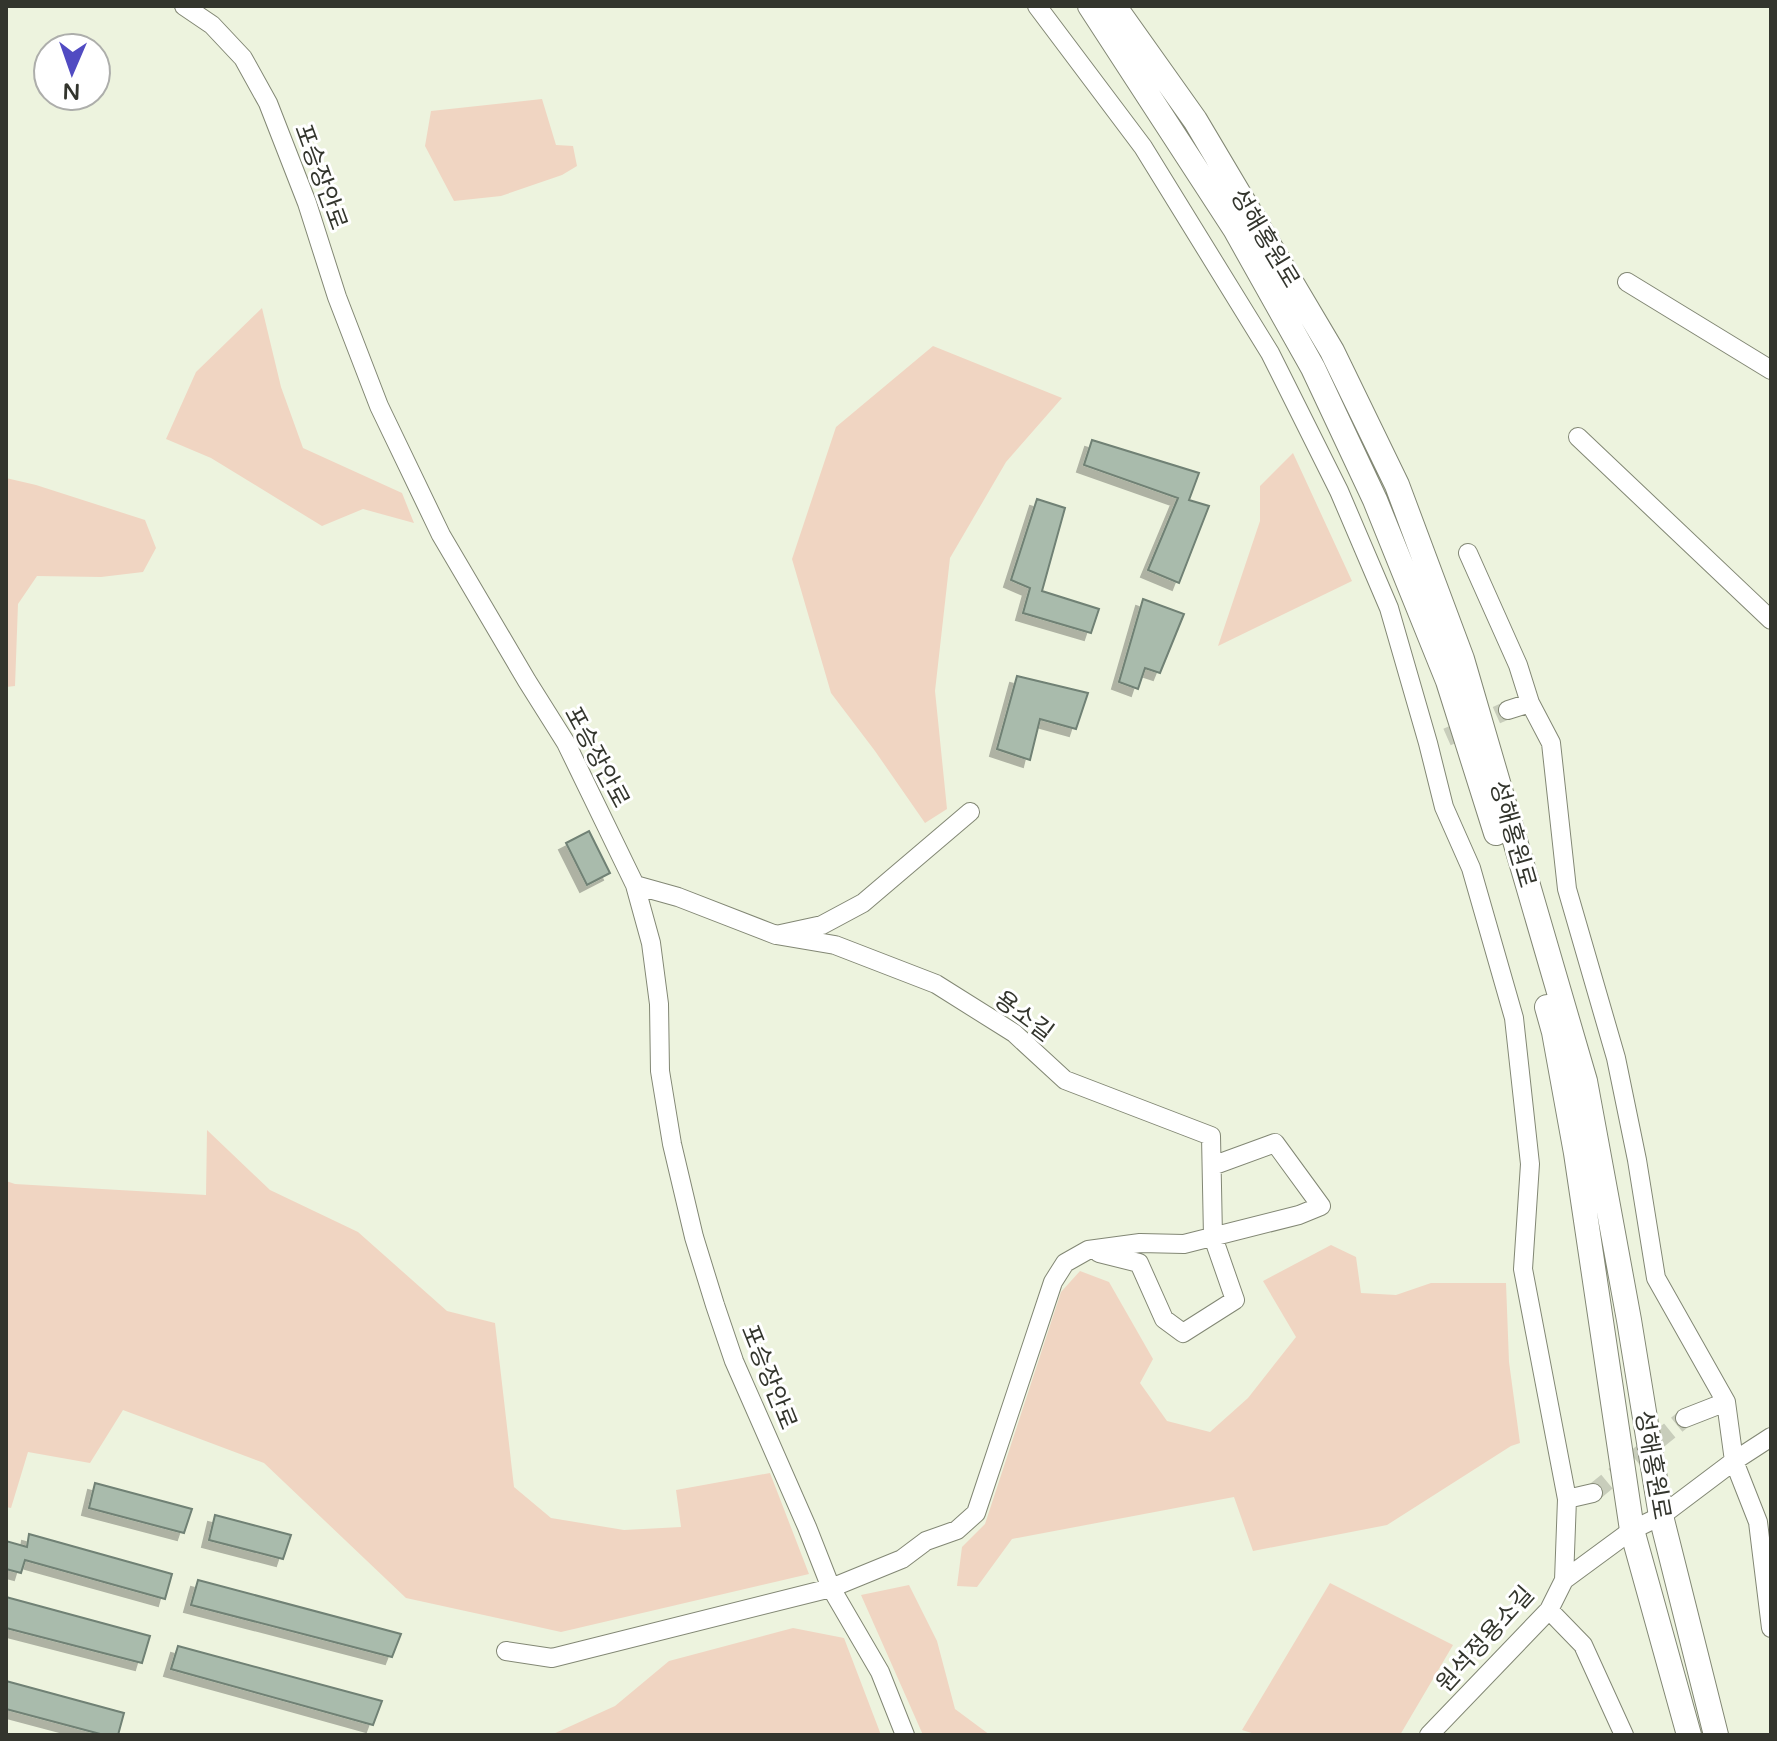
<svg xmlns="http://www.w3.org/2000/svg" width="1777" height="1741" viewBox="0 0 1777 1741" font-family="'Varela Round','Noto Sans KR',sans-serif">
	<defs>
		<filter id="shadow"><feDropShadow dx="-7" dy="7" stdDeviation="0" flood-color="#0004"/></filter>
	</defs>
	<rect width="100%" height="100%" fill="#edf3de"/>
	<!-- green -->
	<path fill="#f0d5c2" d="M542,99L556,145L573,146L577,166L562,175L501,196L454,201L425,146L431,111Z
		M262,308L281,387L303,448L402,493L414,523L363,509L322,526L211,458L166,439L196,372Z
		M933,346L1062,398L1006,462L950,558L935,691L947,809L925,823L875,751L831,693L792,559L836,427Z
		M1293,453L1352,581L1218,646L1260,521V486Z
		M6,478L36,485L145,520L156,548L143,572L101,577L37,576L18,604L15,686L6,687Z
		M207,1130L270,1190L358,1232L447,1311L495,1323L514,1487L551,1518L624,1530L681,1527L676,1490L770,1473L809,1574L561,1632L406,1598L264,1463L123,1410L90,1463L28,1452L11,1508L6,1507V1181L15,1184L206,1195Z
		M1331,1245L1356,1257L1361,1293L1396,1295L1431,1283H1506L1509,1362L1520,1443L1511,1446L1387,1525L1253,1551L1234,1497L1012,1539L977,1587L957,1586L962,1547L985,1524L1061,1292L1080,1271L1109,1282L1153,1359L1140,1383L1167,1421L1210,1432L1248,1398L1296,1337L1263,1281Z
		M1330,1583L1453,1645L1400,1735H1258L1242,1730Z
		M909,1585L937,1641L955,1709L990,1735H923L861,1595Z
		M793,1628L844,1638L881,1735H551L615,1706L669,1661Z"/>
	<!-- building -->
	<path fill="#a9bbac" stroke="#708174" stroke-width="2" filter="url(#shadow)" d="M1092,440L1199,473L1189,500L1209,506L1179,583L1148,570L1178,498L1084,465Z
		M1037,499L1065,508L1042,591L1099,609L1091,633L1023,613L1030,588L1011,580Z
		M1143,599L1184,614L1160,673L1145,668L1138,689L1119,682Z
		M1017,676L1088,693L1076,729L1040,719L1030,760L997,749Z
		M589,831L610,873L587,885L566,843Z
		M95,1483L192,1509L184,1533L89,1508Z
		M215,1515L291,1535L283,1559L209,1540Z
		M29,1534L172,1574L165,1599L25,1560L21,1573L6,1569V1541L27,1547Z
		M198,1580L401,1634L392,1657L191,1605Z
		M6,1597L150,1636L142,1663L6,1628Z
		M178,1646L382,1701L373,1725L171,1669Z
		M6,1681L124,1713L118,1735H104L6,1709Z"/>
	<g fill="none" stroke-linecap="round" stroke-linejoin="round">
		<!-- minor-tunnel -->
		<path stroke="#c8cdbb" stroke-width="18" stroke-dasharray="18 9" stroke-linecap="butt" d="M1447,737L1508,710
			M1593,1493L1685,1418"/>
		<defs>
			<path id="minor" d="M184,6L212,25L243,58L268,103L307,203L337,297L379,406L441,535L527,681L566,743L635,885L651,943L659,1004L660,1071L672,1144L694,1237L715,1305L734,1361L807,1527L831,1588L880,1672L905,1735
				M1037,6L1143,147L1270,353L1339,491L1389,608L1428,743L1444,807L1471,868L1514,1018L1530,1164L1523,1269L1567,1499L1564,1580
				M1627,282L1771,370
				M1578,437L1771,620
				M1468,553L1518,665L1530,703L1551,743L1567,889L1616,1058L1637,1160L1656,1278L1726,1402L1734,1461L1758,1522L1771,1628
				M1508,710L1530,703
				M635,885L678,897L776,935L822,925L863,903L970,812
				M776,935L835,945L936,984L1014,1033L1065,1080L1211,1136L1213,1237L1235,1300L1183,1333L1164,1319L1139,1263L1099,1253
				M1685,1418L1726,1402
				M1567,1499L1593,1493
				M1549,1610L1583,1645L1624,1735
				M506,1651L552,1658L831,1588L902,1559L926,1541L957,1530L976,1513L1053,1282L1065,1263L1088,1250L1140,1243L1184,1244L1299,1215L1321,1206L1275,1143L1212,1166
				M1429,1735L1549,1610L1564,1580L1632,1530L1661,1516L1734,1461L1771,1437"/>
			<path id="major" d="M1090,6L1235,229L1313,368L1375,500L1448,681L1496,833
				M1114,6L1195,120L1332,351L1397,485L1462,659L1585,1081L1629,1320L1661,1516L1716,1735
				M1547,1007L1554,1032L1576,1153L1632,1530L1689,1735"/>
		</defs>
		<!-- minor casing -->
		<use href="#minor" stroke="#828774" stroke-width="20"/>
		<!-- major casing -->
		<use href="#major" stroke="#828774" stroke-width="26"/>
		<!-- minor -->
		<use href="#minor" stroke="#fff" stroke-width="18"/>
		<!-- major -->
		<use href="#major" stroke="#fff" stroke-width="24"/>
	</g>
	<g text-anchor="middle" stroke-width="6" stroke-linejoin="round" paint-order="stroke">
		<!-- street labels -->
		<g font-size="24" fill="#33352d" stroke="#fff">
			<text transform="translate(321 177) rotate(70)" y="8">포승장안로</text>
			<text transform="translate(1265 238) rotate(59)" y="8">성해홍원로</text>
			<text transform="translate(597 757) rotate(62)" y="8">포승장안로</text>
			<text transform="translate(1513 834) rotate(74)" y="8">성해홍원로</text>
			<text transform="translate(1024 1016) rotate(37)" y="8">용소길</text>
			<text transform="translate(769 1377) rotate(68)" y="8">포승장안로</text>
			<text transform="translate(1653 1465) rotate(80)" y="8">성해홍원로</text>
			<text transform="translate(1485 1639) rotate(-48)" y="8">원석정용소길</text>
		</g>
	</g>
	<!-- border -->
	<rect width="1777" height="1741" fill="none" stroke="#33352d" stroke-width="16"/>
	<!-- north arrow -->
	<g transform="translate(72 72) rotate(182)"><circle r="38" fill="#ffffff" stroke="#adaeab" stroke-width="2"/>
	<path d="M0-6L14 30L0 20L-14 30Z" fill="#514bc2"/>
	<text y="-12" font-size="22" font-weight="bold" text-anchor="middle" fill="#33352d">N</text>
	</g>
</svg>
